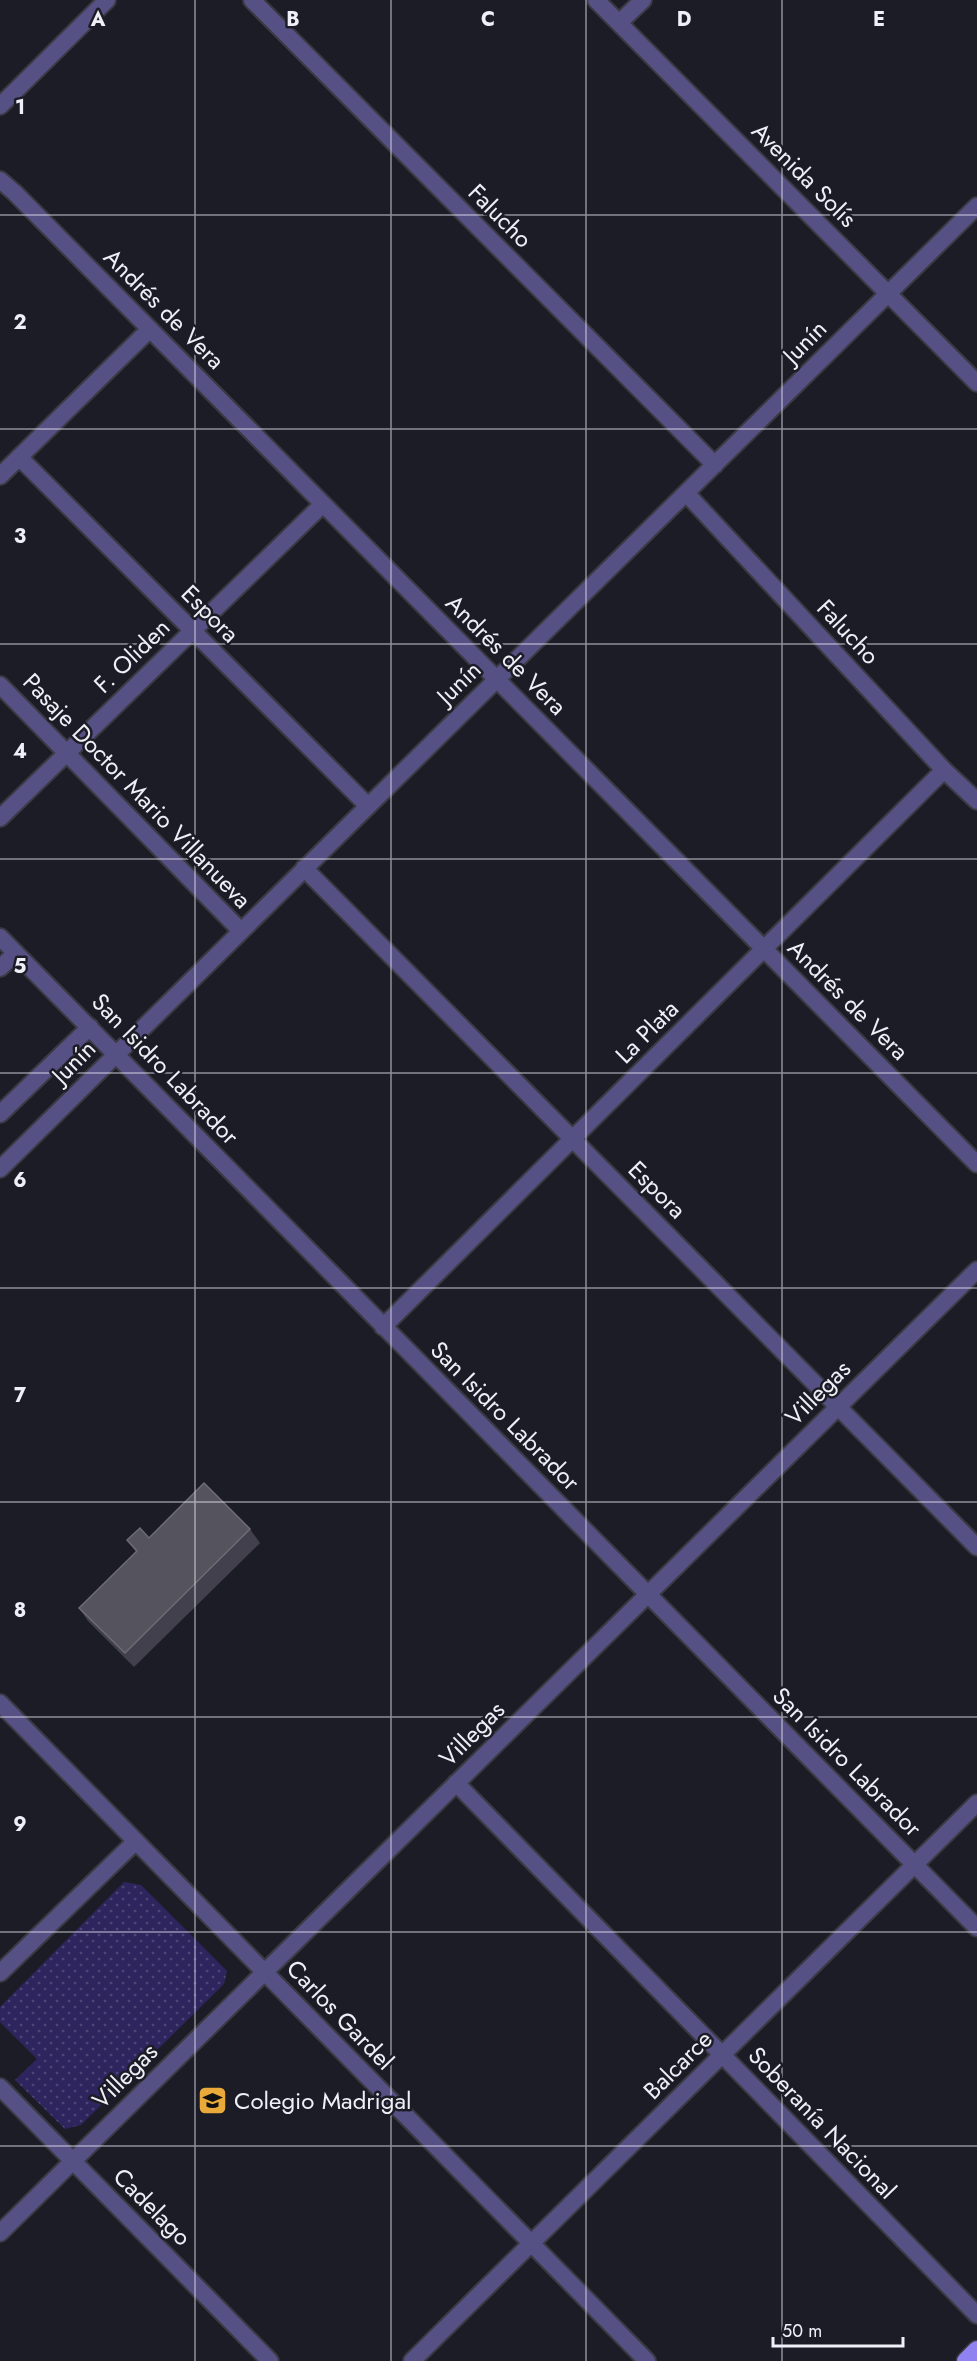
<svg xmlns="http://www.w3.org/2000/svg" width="977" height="2361" viewBox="0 0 977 2361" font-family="Jost,sans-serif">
	<defs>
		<pattern id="grass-dots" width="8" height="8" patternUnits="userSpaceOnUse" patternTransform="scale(1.5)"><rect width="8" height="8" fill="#2f255e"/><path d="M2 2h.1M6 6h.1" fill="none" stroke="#4d4576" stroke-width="1.8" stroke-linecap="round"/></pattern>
	</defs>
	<rect width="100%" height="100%" fill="#1c1c26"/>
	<!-- grass -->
	<path fill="url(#grass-dots)" d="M124,1882L141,1885L227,1971L224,1984L81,2125L65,2129L15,2080L37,2059L0,2022V2007Z"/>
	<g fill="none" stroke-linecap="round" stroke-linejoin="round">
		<defs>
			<path id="minor" d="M252,0L715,465
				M596,0L977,383
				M619,23L643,0
				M0,106L107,0
				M0,180L15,193L977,1164
				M19,457L368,806
				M0,476L150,329
				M686,493L944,770L977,801
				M0,685L240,930
				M0,818L323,504
				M304,868L977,1547
				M0,937L977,1928
				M0,968L16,953
				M0,1114L90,1027
				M0,1169L977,206
				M383,1327L944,770
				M0,1703L647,2361
				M456,1783L977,2315
				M0,1973L136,1841
				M0,2087L270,2361
				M0,2233L977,1270
				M412,2361L977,1803"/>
			<path id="major" d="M966,2361L977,2350"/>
		</defs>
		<!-- minor casing -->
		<use href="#minor" stroke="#3a3a43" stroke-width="20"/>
		<!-- major casing -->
		<use href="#major" stroke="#3a3a43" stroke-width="21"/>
		<!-- minor -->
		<use href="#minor" stroke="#565185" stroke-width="16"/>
		<!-- major -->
		<use href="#major" stroke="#9082f1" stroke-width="18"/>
	</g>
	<!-- wall -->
	<path fill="#41404c" d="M250,1529L260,1543L134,1667L88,1621L79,1608L136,1552L127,1540Z"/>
	<!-- building -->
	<path fill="#54535e" stroke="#6c6b76" stroke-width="1.5" d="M204,1483L250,1529L125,1653L79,1608L137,1551L127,1540L140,1528L149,1538Z"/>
	<!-- grid -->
	<path fill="none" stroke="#efeff7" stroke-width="1.5" stroke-opacity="0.55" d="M195,0V2361M391,0V2361M586,0V2361M782,0V2361M0,215H977M0,429H977M0,644H977M0,859H977M0,1073H977M0,1288H977M0,1502H977M0,1717H977M0,1932H977M0,2146H977"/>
	<!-- icons -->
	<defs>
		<symbol id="school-square" viewBox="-11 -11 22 22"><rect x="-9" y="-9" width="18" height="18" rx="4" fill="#eaaa39" stroke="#1c1c26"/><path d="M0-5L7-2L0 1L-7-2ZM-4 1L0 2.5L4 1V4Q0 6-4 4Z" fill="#111"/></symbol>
	</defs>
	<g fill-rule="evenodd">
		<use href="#school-square" x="196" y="2084" width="33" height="33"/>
	</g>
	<g text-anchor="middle" stroke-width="5" stroke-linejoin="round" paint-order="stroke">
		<!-- street labels -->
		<g font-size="24" fill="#efeff7" stroke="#1c1c26">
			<text transform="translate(804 175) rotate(45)" y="8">Avenida Solís</text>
			<text transform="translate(500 216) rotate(45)" y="8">Falucho</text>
			<text transform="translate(164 309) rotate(45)" y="8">Andrés de Vera</text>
			<text transform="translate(805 342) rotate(-45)" y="8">Junín</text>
			<text transform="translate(210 614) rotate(45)" y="8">Espora</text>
			<text transform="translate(848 632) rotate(47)" y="8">Falucho</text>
			<text transform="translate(506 655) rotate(45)" y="8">Andrés de Vera</text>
			<text transform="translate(132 656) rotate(-44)" y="8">F. Oliden</text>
			<text transform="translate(459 683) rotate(-44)" y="8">Junín</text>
			<text transform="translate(137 791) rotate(46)" y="8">Pasaje Doctor Mario Villanueva</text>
			<text transform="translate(848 1000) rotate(45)" y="8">Andrés de Vera</text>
			<text transform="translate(647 1032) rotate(-45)" y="8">La Plata</text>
			<text transform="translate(74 1062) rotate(-45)" y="8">Junín</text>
			<text transform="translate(165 1069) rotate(46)" y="8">San Isidro Labrador</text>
			<text transform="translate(657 1190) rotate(45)" y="8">Espora</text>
			<text transform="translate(818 1393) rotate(-45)" y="8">Villegas</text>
			<text transform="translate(505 1416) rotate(45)" y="8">San Isidro Labrador</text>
			<text transform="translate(472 1734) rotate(-45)" y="8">Villegas</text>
			<text transform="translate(847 1762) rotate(45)" y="8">San Isidro Labrador</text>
			<text transform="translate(340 2015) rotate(46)" y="8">Carlos Gardel</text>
			<text transform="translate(678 2065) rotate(-45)" y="8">Balcarce</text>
			<text transform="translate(125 2076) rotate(-45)" y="8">Villegas</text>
			<text transform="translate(822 2123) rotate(46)" y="8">Soberanía Nacional</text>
			<text transform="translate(152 2207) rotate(45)" y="8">Cadelago</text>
		</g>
		<!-- poi labels -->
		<g font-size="24" fill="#efeff7" stroke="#1c1c26" text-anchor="start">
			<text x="234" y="2109">Colegio Madrigal</text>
		</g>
	</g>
	<g font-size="20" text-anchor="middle" font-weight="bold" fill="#efeff7" stroke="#1c1c26" stroke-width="5" stroke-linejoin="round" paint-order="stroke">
		<text x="98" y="26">A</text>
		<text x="293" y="26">B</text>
		<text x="488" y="26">C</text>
		<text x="684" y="26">D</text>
		<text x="879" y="26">E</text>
		<text x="20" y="114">1</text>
		<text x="20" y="329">2</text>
		<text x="20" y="543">3</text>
		<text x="20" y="758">4</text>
		<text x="20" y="973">5</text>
		<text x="20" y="1187">6</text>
		<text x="20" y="1402">7</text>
		<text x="20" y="1617">8</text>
		<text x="20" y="1831">9</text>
	</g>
	<!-- scale -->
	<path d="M773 2337v9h130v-9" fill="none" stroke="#efeff7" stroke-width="3"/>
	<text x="782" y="2337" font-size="18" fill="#efeff7" stroke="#1c1c26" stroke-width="4.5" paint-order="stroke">50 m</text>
</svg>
